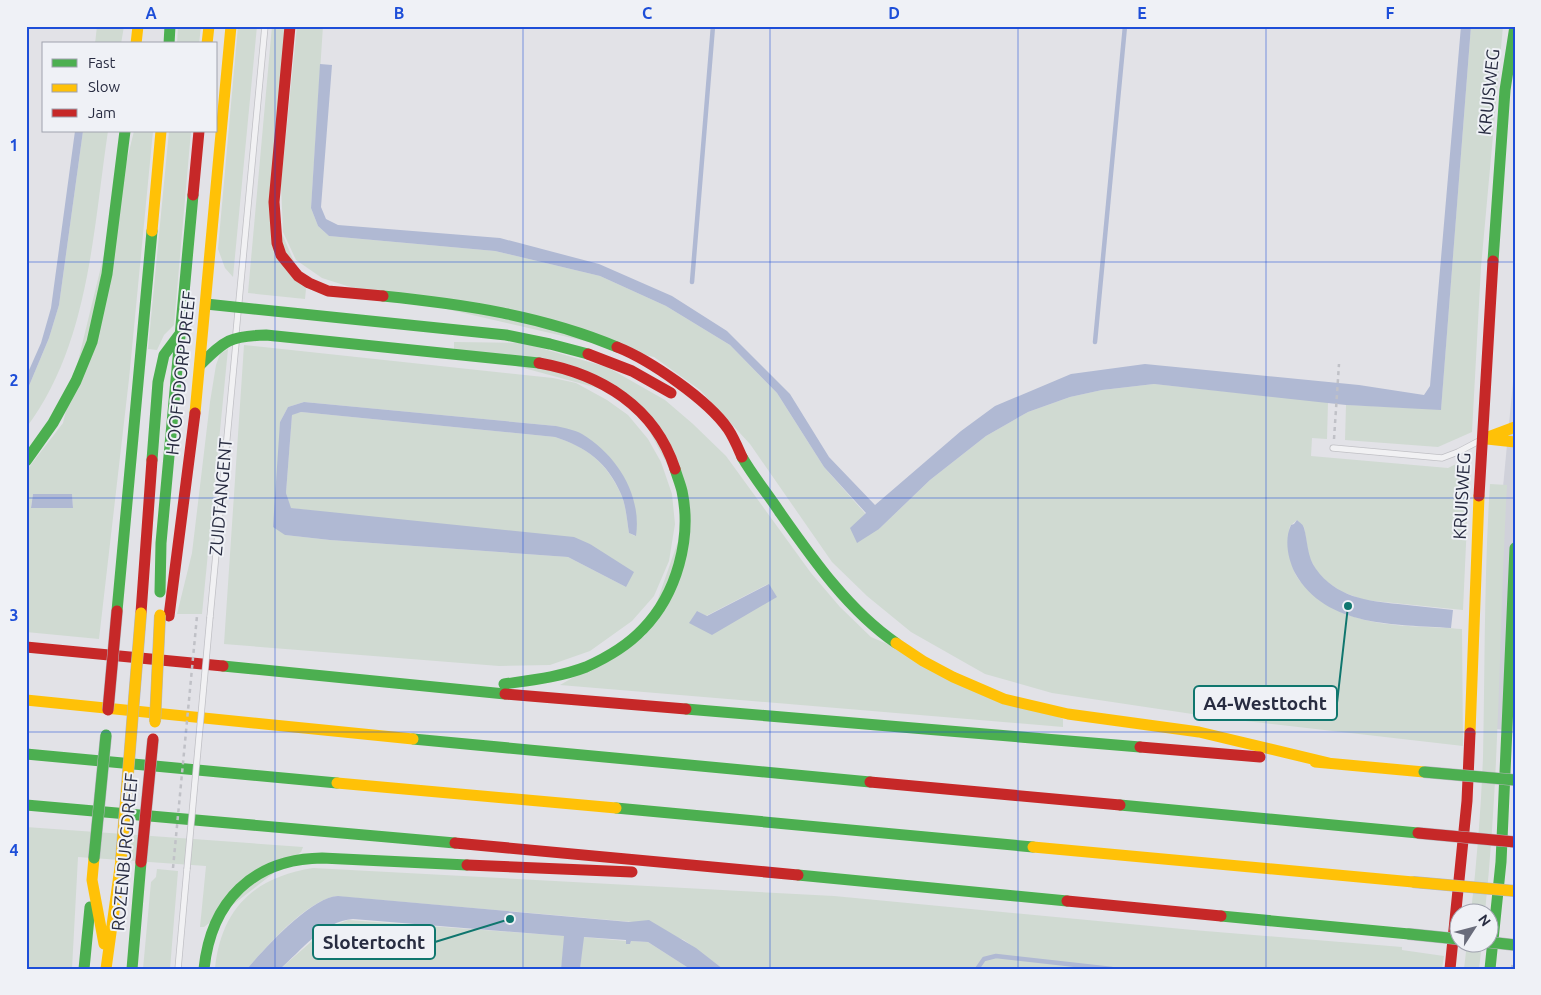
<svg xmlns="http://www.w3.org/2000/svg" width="1541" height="995" viewBox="0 0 1541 995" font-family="Ubuntu,sans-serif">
	<rect width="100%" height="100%" fill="#e2e2e7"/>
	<!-- built -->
	<path fill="#d0d1da" d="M1515,361V732L1497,729L1495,571Z"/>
	<!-- green -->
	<path fill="#d0dad2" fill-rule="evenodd" d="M97,26H124L121,44H95Z
		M178,26H201L199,44H177Z
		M238,26H257L233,277L225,268L218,249Z
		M272,26H285L270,206L306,289L305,299L248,293Z
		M297,26H323L311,208L318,226L329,236L495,251L600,276L666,306L730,345L777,393L824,467L879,529L930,480L986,436L1028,412L1070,397L1102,390L1154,384L1328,402L1327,439L1312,438L1311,456L1448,468L1470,457L1463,610L1364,600L1340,591L1325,580L1316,570L1309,556L1304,527L1297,520L1290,526L1289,530C1290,542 1289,556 1293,568C1295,576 1302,584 1308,589C1347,630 1410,625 1462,629L1463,746L1219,718L1052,693L985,674L911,632L867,596L832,562L750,444L700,390L654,357L347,286L322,278L296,260L283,232L281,184Z
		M1471,26H1503L1481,267L1472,432L1438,447L1345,440L1346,405L1441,409Z
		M83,131H108C93,231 89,345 26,428V393L49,338L59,305Z
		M134,131H153L129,379L99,639L26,632V471L63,423ZM33,494H72L73,508L31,507Z
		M169,131H191L174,325L164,335L157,350L148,349Z
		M454,342L523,343L607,367L665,400L693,424L726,456L811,573L840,607L871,637L1063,719V727L560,685L645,636L690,507L631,397L454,349ZM768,584L712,635L697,611L706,616Z
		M244,345L553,378L576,383L607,400L628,415L648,439L661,462L672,494L675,524L669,561L654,596L632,621L590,651L550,665L499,666L224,644ZM304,402L556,426L617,466L635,536L629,533C627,521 626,505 621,494C606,462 587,447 555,437L301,412L292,414L286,493L290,508L590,544L626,587L568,557L330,540L285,535L280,422L288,407Z
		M228,349L202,614H177L192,553L210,402L216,365L220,354Z
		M1490,484L1507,485C1499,627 1500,770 1485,912H1471C1477,861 1481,809 1483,757C1485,666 1484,575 1490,484Z
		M26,827L303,847L301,852L204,927H200L206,866L78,857L72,969H26Z
		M313,868L834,896L1193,930L1402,947V950L1444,956L1442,969H723L684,940L633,922L335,896C303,904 269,944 247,969H215C221,908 255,877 313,868Z
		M157,869L178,871L170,969H143L151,882L156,877Z
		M348,920L565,936L561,969H280L327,928Z
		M583,937L626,941L630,944L631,941L648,942L690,969H580Z
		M1467,943H1482L1479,969H1464Z"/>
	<!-- water -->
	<path fill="#b0b9d3" d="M1461,26H1471L1441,410L1346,405L1154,384L1102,390L1070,397L1028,412L986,436L930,480L879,529L857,543L850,528L866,513L824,467L777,393L730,345L666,306L600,276L495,251L329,236L318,226L311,208L320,64L332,65L321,207L326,219L338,225L500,238L599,264L672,296L727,331L790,394L829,457L875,505L961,431L995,406L1071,374L1145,364L1359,385L1424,395L1430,386Z
		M75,131H83L59,305L49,338L26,393V377L41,343L51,308Z
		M304,402L556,426C564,428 575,430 582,434C617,455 642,495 636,536L629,533C627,521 626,505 621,494C607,462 586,447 555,437L301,412L292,415L286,493L291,508L574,537L590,544L634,572L626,587L568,557L330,540L285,535L273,527L280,422L288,407Z
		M33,494H72L73,508H31Z
		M1297,520C1300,523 1303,524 1304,528C1308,542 1307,557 1316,569C1336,597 1367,601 1398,604C1416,606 1435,608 1453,610L1451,628C1396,624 1326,628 1295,573C1288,559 1284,540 1291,525L1294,524Z
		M769,584L777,597L712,635L689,623L697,611L707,616Z
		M338,896L629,922L649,920L696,948L723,969H690L648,942L631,941L630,944H626V940L584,937L580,969H561L564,936L353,919C323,921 301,951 280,969H247C265,948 311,897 338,896Z"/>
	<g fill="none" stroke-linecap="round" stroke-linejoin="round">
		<!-- stream -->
		<path stroke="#b0b9d3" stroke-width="4.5" d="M692,282L713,26
			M1095,342L1125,26
			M977,969L984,959L996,956L1112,969"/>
		<defs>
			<path id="lane" d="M236,333L265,26
				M1333,448L1442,458L1458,452L1477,442
				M210,617L236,343
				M178,969L187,869"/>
		</defs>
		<!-- lane casing -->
		<use href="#lane" stroke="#c0c0c5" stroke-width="7"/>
		<!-- path -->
		<path stroke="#c0c1c7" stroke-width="2.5" stroke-dasharray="4 4" stroke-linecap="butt" d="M1334,439L1339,364
			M1512,969L1513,962"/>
		<!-- lane -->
		<use href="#lane" stroke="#f1f1f3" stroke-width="5.5"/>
		<!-- fast -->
		<path stroke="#4caf50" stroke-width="11" d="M169,44L170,26
			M1493,261L1505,90L1515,26
			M383,296C463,304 543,316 617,347
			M206,304L506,335L550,344L588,354
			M200,365C225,340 230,336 266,335L539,363
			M742,457C753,476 767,493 779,511C812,558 848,610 896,643
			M152,460L158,382L164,355L179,335
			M26,461L53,423L76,381L92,342L107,274L125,131
			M160,592L161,543L193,195
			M117,611L152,231
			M223,666L505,694
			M504,684C532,680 560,677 586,667C606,658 628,645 643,629C677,594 692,538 682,491C680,483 677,476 675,469
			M686,709L1140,747
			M413,739L870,782
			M26,754L337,783
			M26,805L455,843
			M1120,805L1418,833
			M616,808L1033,847
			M798,875L1067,901
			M1221,916L1409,934
			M84,969L90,907
			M132,969L141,862
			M204,969C211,901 253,859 322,858L467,865
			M1490,969L1501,862L1515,548"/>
		<!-- slow -->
		<path stroke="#ffc107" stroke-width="11" d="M136,44L138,26
			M207,44L209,26
			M152,231L161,131
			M195,413L231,26
			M1483,439L1515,427
			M1487,439L1515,442
			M896,643L923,661L953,677L1004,699L1068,714L1199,732L1329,763
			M26,700L413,739
			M1470,733L1479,496
			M1315,762L1424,772
			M337,783L616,808
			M1033,847L1413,882
			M94,858L92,880L104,944
			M106,969L121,860"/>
		<!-- jam -->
		<path stroke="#c62828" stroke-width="11" d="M290,26L274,202L277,243L281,255L298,276L309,283L328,291L383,296
			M193,195L199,131
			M617,347C650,360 708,400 728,429C734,438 738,448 742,457
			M588,354L632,371L671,393
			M539,363C601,374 655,407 675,469
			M1479,496L1493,261
			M141,613L152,460
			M169,616L195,413
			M26,647L223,666
			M505,694L686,709
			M1140,747L1260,757
			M870,782L1120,805
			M455,843L798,875
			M467,865L632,872
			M1067,901L1221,916
			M1450,969L1467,801L1470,733"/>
		<defs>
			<path id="lane-bridge" d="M187,869L210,617"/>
			<path id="fast-bridge" d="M1424,772L1515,780
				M94,858L106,735
				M1409,934L1458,939
				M1488,942L1515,945"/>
			<path id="slow-bridge" d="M155,722L160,615
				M121,860L141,613
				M1413,882L1515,891"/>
			<path id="jam-bridge" d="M108,710L117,611
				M1418,833L1515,842
				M141,862L153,739"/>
		</defs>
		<!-- lane-bridge casing -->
		<use href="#lane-bridge" stroke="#c0c0c5" stroke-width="7" stroke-linecap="butt"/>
		<!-- fast-bridge casing -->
		<use href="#fast-bridge" stroke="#b4b5bc" stroke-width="12" stroke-linecap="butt"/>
		<!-- slow-bridge casing -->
		<use href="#slow-bridge" stroke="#b4b5bc" stroke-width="12" stroke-linecap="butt"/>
		<!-- jam-bridge casing -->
		<use href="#jam-bridge" stroke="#b4b5bc" stroke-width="12" stroke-linecap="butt"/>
		<!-- path-bridge -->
		<path stroke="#c0c1c7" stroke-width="2.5" stroke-dasharray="4 4" stroke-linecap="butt" d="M173,868L197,616"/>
		<!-- lane-bridge -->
		<use href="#lane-bridge" stroke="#f1f1f3" stroke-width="5.5"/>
		<!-- fast-bridge -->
		<use href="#fast-bridge" stroke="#4caf50" stroke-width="11"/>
		<!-- slow-bridge -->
		<use href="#slow-bridge" stroke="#ffc107" stroke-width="11"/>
		<!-- jam-bridge -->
		<use href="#jam-bridge" stroke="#c62828" stroke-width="11"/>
	</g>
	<!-- grid -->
	<path fill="none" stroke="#1d4ed8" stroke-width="1" stroke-opacity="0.55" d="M275,26V969M523,26V969M770,26V969M1018,26V969M1266,26V969M26,262H1515M26,498H1515M26,732H1515"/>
	<g text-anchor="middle" stroke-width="4" stroke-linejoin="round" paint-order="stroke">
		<!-- street labels -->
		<g font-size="18" fill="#282c41" stroke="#eff1f6">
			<text transform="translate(1489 92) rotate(-84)" y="6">KRUISWEG</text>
			<text transform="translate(181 373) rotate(-84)" y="6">HOOFDDORPDREEF</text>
			<text transform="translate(1462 496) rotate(-87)" y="6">KRUISWEG</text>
			<text transform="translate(221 497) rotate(-85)" y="6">ZUIDTANGENT</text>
			<text transform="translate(125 852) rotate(-85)" y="6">ROZENBURGDREEF</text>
		</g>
	</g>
	<!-- callouts -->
	<path fill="none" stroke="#0f766e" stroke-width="2" d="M1348 606L1337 703M510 919L435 942"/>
	<g fill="#0f766e" stroke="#eff1f6" stroke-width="2">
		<circle cx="1348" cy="606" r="5"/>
		<circle cx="510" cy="919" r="5"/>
	</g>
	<g fill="#eff1f6" stroke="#0f766e" stroke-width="2">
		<rect x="1194" y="686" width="143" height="34" rx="5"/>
		<rect x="313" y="925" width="122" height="34" rx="5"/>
	</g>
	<g font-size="19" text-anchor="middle" font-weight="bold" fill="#282c41">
		<text x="1265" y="710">A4-Westtocht</text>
		<text x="374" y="949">Slotertocht</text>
	</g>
	<!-- border -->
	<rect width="1541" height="995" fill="none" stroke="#eff1f6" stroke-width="55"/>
	<!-- legend -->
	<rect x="42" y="42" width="175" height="90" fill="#eff1f6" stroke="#9fa2ae"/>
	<rect x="52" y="59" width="25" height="8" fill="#4caf50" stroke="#9fa2ae"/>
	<text x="88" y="68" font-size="15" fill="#282c41">Fast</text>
	<rect x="52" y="84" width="25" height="8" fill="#ffc107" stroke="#9fa2ae"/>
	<text x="88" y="92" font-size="15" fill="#282c41">Slow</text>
	<rect x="52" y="109" width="25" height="8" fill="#c62828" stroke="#9fa2ae"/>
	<text x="88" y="118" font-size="15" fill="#282c41">Jam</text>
	<!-- north arrow -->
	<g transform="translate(1474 928) rotate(54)"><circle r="24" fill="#eff1f6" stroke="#9fa2ae"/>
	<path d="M0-4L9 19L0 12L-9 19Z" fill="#696c7b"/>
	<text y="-8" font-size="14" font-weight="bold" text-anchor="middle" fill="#282c41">N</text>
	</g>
	<rect x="28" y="28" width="1486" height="940" fill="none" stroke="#1d4ed8" stroke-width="2"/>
	<g font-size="16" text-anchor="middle" font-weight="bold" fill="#1d4ed8">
		<text x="151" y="19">A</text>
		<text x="399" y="19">B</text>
		<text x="647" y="19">C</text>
		<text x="894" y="19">D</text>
		<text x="1142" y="19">E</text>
		<text x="1390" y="19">F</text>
		<text x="14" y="151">1</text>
		<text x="14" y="386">2</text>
		<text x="14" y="621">3</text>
		<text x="14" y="856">4</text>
	</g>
</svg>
